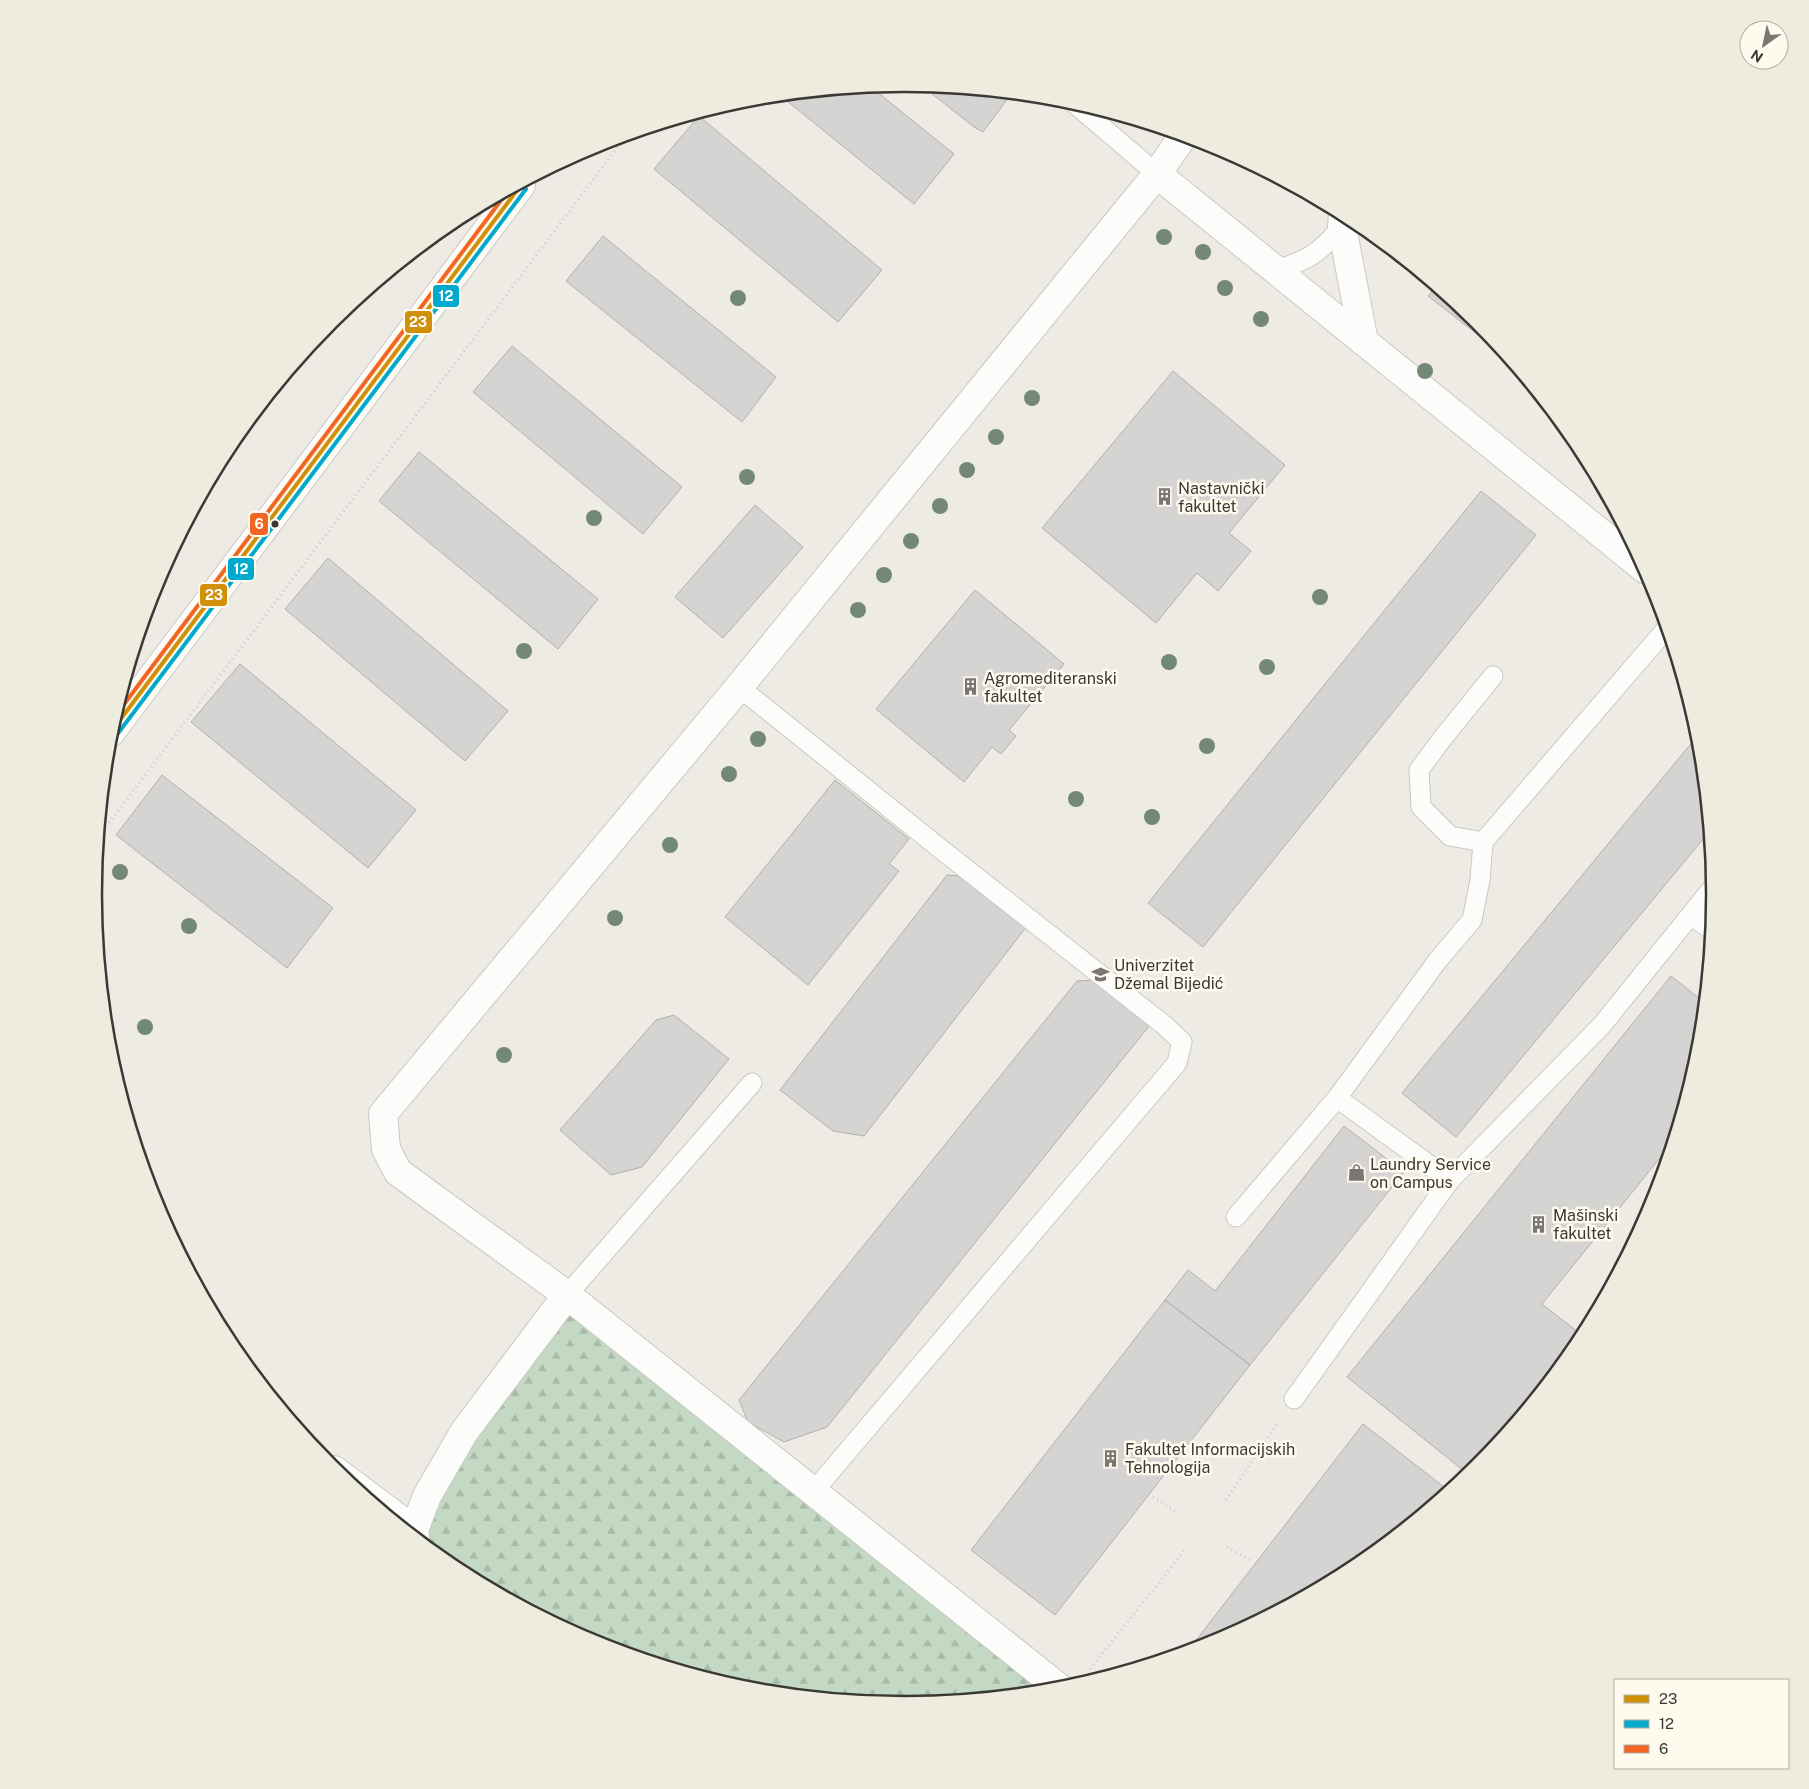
<svg xmlns="http://www.w3.org/2000/svg" width="1809" height="1789" viewBox="0 0 1809 1789" font-family="'Public Sans',sans-serif">
	<defs>
		<pattern id="forest-firs" width="22" height="20" patternUnits="userSpaceOnUse" patternTransform="scale(1.25)"><rect width="22" height="20" fill="#c3d9c4"/><path d="M5 1l3.5 6h-7zM16 11l3.5 6h-7z" fill="#a8bba9"/></pattern>
	</defs>
	<rect width="100%" height="100%" fill="#edebe4"/>
	<!-- forest -->
	<path fill="url(#forest-firs)" d="M563,1300L1049,1691L904,1705L746,1690L594,1643L454,1568L415,1536Z"/>
	<!-- building -->
	<path fill="#d6d4d3" stroke="#b1b0ae" d="M921,85L1011,94L983,132L974,127Z
		M871,87L954,154L914,204L781,96Z
		M699,116L882,270L838,322L654,169Z
		M603,236L776,377L742,422L566,281Z
		M1436,287L1478,321L1509,359L1428,296Z
		M512,346L682,487L643,534L473,392Z
		M1173,371L1285,465L1229,533L1251,551L1218,591L1197,573L1156,623L1042,528Z
		M284,379L286,381L238,440L235,438Z
		M419,452L598,599L558,649L379,501Z
		M1481,491L1536,535L1203,947L1148,903Z
		M755,505L803,547L723,638L675,597Z
		M328,558L508,711L465,761L285,609Z
		M975,590L1064,664L1009,730L1016,736L1001,754L992,747L964,782L876,709Z
		M240,664L416,810L368,868L191,722Z
		M1699,734L1709,832L1456,1137L1402,1093Z
		M162,775L333,908L287,968L116,835Z
		M835,780L909,839L889,864L899,871L808,985L725,917Z
		M947,875L975,877L1031,921L864,1136L833,1131L780,1090Z
		M1671,976L1705,1003L1700,1053L1672,1143L1542,1304L1583,1336L1578,1345L1478,1468L1469,1475L1347,1377Z
		M1093,980L1150,1025L827,1427L784,1442L748,1422L739,1400L1077,981Z
		M674,1015L729,1059L642,1167L611,1175L560,1130L656,1020Z
		M1344,1126L1404,1172L1250,1365L1165,1300L1188,1270L1215,1291Z
		M1165,1300L1250,1365L1055,1615L971,1550Z
		M1363,1424L1444,1487L1424,1512L1355,1569L1214,1644L1187,1652Z"/>
	<g fill="none" stroke-linecap="round" stroke-linejoin="round">
		<defs>
			<path id="service" d="M1074,103L1157,174
				M1276,270C1309,260 1319,253 1342,227
				M739,687L942,850L1164,1025L1182,1042L1177,1063L813,1492
				M1483,842L1450,836L1421,807L1419,770L1442,739L1493,676
				M1691,916L1712,930
				M1337,1098L1450,1180
				M1236,1217L1337,1098L1438,960L1472,920L1480,880L1483,842L1667,628
				M567,1295L752,1083
				M1294,1399L1450,1180L1602,1025L1714,886"/>
			<path id="minor" d="M1157,174L1645,569
				M1343,214L1342,227L1364,342
				M334,1470L414,1530
				M415,1536L414,1530L427,1496L464,1432L567,1295
				M1062,1690L567,1295L398,1172L386,1149L383,1114L739,687L1157,174L1183,136"/>
			<path id="tertiary" d="M111,732L521,185"/>
		</defs>
		<!-- service casing -->
		<use href="#service" stroke="#cac8c2" stroke-width="21"/>
		<!-- minor casing -->
		<use href="#minor" stroke="#cac8c2" stroke-width="30"/>
		<!-- tertiary casing -->
		<use href="#tertiary" stroke="#cac8c2" stroke-width="30"/>
		<!-- path -->
		<path stroke="#cbcac8" stroke-width="3" stroke-dasharray="1 4" stroke-linecap="butt" d="M100,835L626,136
			M1153,1497L1175,1511
			M1226,1500L1277,1424
			M1227,1547L1252,1561
			M1090,1669L1185,1550"/>
		<!-- service -->
		<use href="#service" stroke="#fcfcfb" stroke-width="19"/>
		<!-- minor -->
		<use href="#minor" stroke="#fcfcfb" stroke-width="28"/>
		<!-- tertiary -->
		<use href="#tertiary" stroke="#fcfcfb" stroke-width="28"/>
		<defs>
			<path id="bus-1" d="M111,732L521,185"/>
			<path id="bus-2" d="M116,736L526,189"/>
			<path id="bus-3" d="M116,715L508,191"/>
		</defs>
		<!-- bus-1 casing -->
		<use href="#bus-1" stroke="#fefaee" stroke-width="8"/>
		<!-- bus-2 casing -->
		<use href="#bus-2" stroke="#fefaee" stroke-width="8"/>
		<!-- bus-3 casing -->
		<use href="#bus-3" stroke="#fefaee" stroke-width="8"/>
		<!-- bus-1 -->
		<use href="#bus-1" stroke="#d1900a" stroke-width="4"/>
		<!-- bus-2 -->
		<use href="#bus-2" stroke="#00a9ce" stroke-width="4"/>
		<!-- bus-3 -->
		<use href="#bus-3" stroke="#f26522" stroke-width="4"/>
	</g>
	<!-- trees -->
	<g fill="#748877">
		<circle cx="1164" cy="237" r="8"/>
		<circle cx="1203" cy="252" r="8"/>
		<circle cx="1225" cy="288" r="8"/>
		<circle cx="738" cy="298" r="8"/>
		<circle cx="1261" cy="319" r="8"/>
		<circle cx="1425" cy="371" r="8"/>
		<circle cx="1032" cy="398" r="8"/>
		<circle cx="996" cy="437" r="8"/>
		<circle cx="967" cy="470" r="8"/>
		<circle cx="747" cy="477" r="8"/>
		<circle cx="940" cy="506" r="8"/>
		<circle cx="594" cy="518" r="8"/>
		<circle cx="911" cy="541" r="8"/>
		<circle cx="884" cy="575" r="8"/>
		<circle cx="1320" cy="597" r="8"/>
		<circle cx="858" cy="610" r="8"/>
		<circle cx="524" cy="651" r="8"/>
		<circle cx="1169" cy="662" r="8"/>
		<circle cx="1267" cy="667" r="8"/>
		<circle cx="758" cy="739" r="8"/>
		<circle cx="1207" cy="746" r="8"/>
		<circle cx="729" cy="774" r="8"/>
		<circle cx="1076" cy="799" r="8"/>
		<circle cx="1152" cy="817" r="8"/>
		<circle cx="670" cy="845" r="8"/>
		<circle cx="120" cy="872" r="8"/>
		<circle cx="615" cy="918" r="8"/>
		<circle cx="189" cy="926" r="8"/>
		<circle cx="145" cy="1027" r="8"/>
		<circle cx="504" cy="1055" r="8"/>
	</g>
	<!-- icons -->
	<defs>
		<symbol id="building-bare" viewBox="-9 -9 18 18"><path d="M-4-6H4V6H1V3H-1V6H-4ZM-2.5-4.3h1.7v1.8h-1.7ZM.8-4.3h1.7v1.8H.8ZM-2.5-1h1.7V.8h-1.7ZM.8-1h1.7V.8H.8Z" fill="#797772" stroke="#fefaee" stroke-width="2.5" paint-order="stroke"/></symbol>
		<symbol id="university-bare" viewBox="-9 -9 18 18"><path d="M0-5L7-2L0 1L-7-2ZM-4 1L0 2.5L4 1V4Q0 6-4 4Z" fill="#797772" stroke="#fefaee" stroke-width="2.5" paint-order="stroke"/></symbol>
		<symbol id="shop-bare" viewBox="-9 -9 18 18"><path d="M-5-2.5h2.3a2.7 3.5 0 0 1 5.4 0H5L5.5 6h-11ZM-1.5-2.5h3a1.5 2.3 0 0 0-3 0Z" fill="#797772" stroke="#fefaee" stroke-width="2.5" paint-order="stroke"/></symbol>
	</defs>
	<g fill-rule="evenodd">
		<use href="#building-bare" x="1152" y="484" width="25" height="25"/>
		<use href="#building-bare" x="958" y="674" width="25" height="25"/>
		<use href="#university-bare" x="1088" y="962" width="25" height="25"/>
		<use href="#shop-bare" x="1344" y="1160" width="25" height="25"/>
		<use href="#building-bare" x="1526" y="1212" width="25" height="25"/>
		<use href="#building-bare" x="1098" y="1446" width="25" height="25"/>
	</g>
	<!-- markers -->
	<circle fill="#3b3934" stroke="#fefaee" stroke-width="2" cx="275" cy="524" r="4.5"/>
	<g text-anchor="middle" stroke-width="5" stroke-linejoin="round" paint-order="stroke">
		<!-- poi labels -->
		<g font-size="16" fill="#3b3934" stroke="#fefaee" text-anchor="start">
			<text x="1178" y="494">Nastavnički<tspan x="1178" dy="18">fakultet</tspan></text>
			<text x="984" y="684">Agromediteranski<tspan x="984" dy="18">fakultet</tspan></text>
			<text x="1114" y="971">Univerzitet<tspan x="1114" dy="18">Džemal Bijedić</tspan></text>
			<text x="1370" y="1170">Laundry Service<tspan x="1370" dy="18">on Campus</tspan></text>
			<text x="1553" y="1221">Mašinski<tspan x="1553" dy="18">fakultet</tspan></text>
			<text x="1125" y="1455">Fakultet Informacijskih<tspan x="1125" dy="18">Tehnologija</tspan></text>
		</g>
	</g>
	<!-- crop -->
	<path d="M0 0H1809V1789H0ZM102 894a802 802 0 1 1 1604 0a802 802 0 1 1-1604 0Z" fill="#eeebdf" fill-rule="evenodd"/>
	<path fill="none" stroke="#3b3934" stroke-width="2.5" d="M102 894a802 802 0 1 1 1604 0a802 802 0 1 1-1604 0Z"/>
	<g stroke="#fefaee" stroke-width="2">
		<rect x="432" y="284" width="28" height="24" rx="5" fill="#00a9ce"/>
		<rect x="404" y="310" width="29" height="24" rx="5" fill="#d1900a"/>
		<rect x="249" y="512" width="20" height="24" rx="5" fill="#f26522"/>
		<rect x="227" y="557" width="28" height="24" rx="5" fill="#00a9ce"/>
		<rect x="199" y="583" width="29" height="24" rx="5" fill="#d1900a"/>
	</g>
	<g font-size="14" text-anchor="middle" font-weight="bold" fill="#fff">
		<text x="446" y="301">12</text>
		<text x="418" y="327">23</text>
		<text x="259" y="529">6</text>
		<text x="241" y="574">12</text>
		<text x="214" y="600">23</text>
	</g>
	<!-- legend -->
	<rect x="1614" y="1679" width="175" height="90" fill="#fefaee" stroke="#b0ada4"/>
	<rect x="1624" y="1695" width="25" height="8" fill="#d1900a" stroke="#b0ada4"/>
	<text x="1659" y="1704" font-size="15" fill="#3b3934">23</text>
	<rect x="1624" y="1720" width="25" height="8" fill="#00a9ce" stroke="#b0ada4"/>
	<text x="1659" y="1729" font-size="15" fill="#3b3934">12</text>
	<rect x="1624" y="1745" width="25" height="8" fill="#f26522" stroke="#b0ada4"/>
	<text x="1659" y="1754" font-size="15" fill="#3b3934">6</text>
	<!-- north arrow -->
	<g transform="translate(1764 45) rotate(213)"><circle r="24" fill="#fefaee" stroke="#b0ada4"/>
	<path d="M0-4L9 19L0 12L-9 19Z" fill="#797772"/>
	<text y="-8" font-size="14" font-weight="bold" text-anchor="middle" fill="#3b3934">N</text>
	</g>
</svg>
